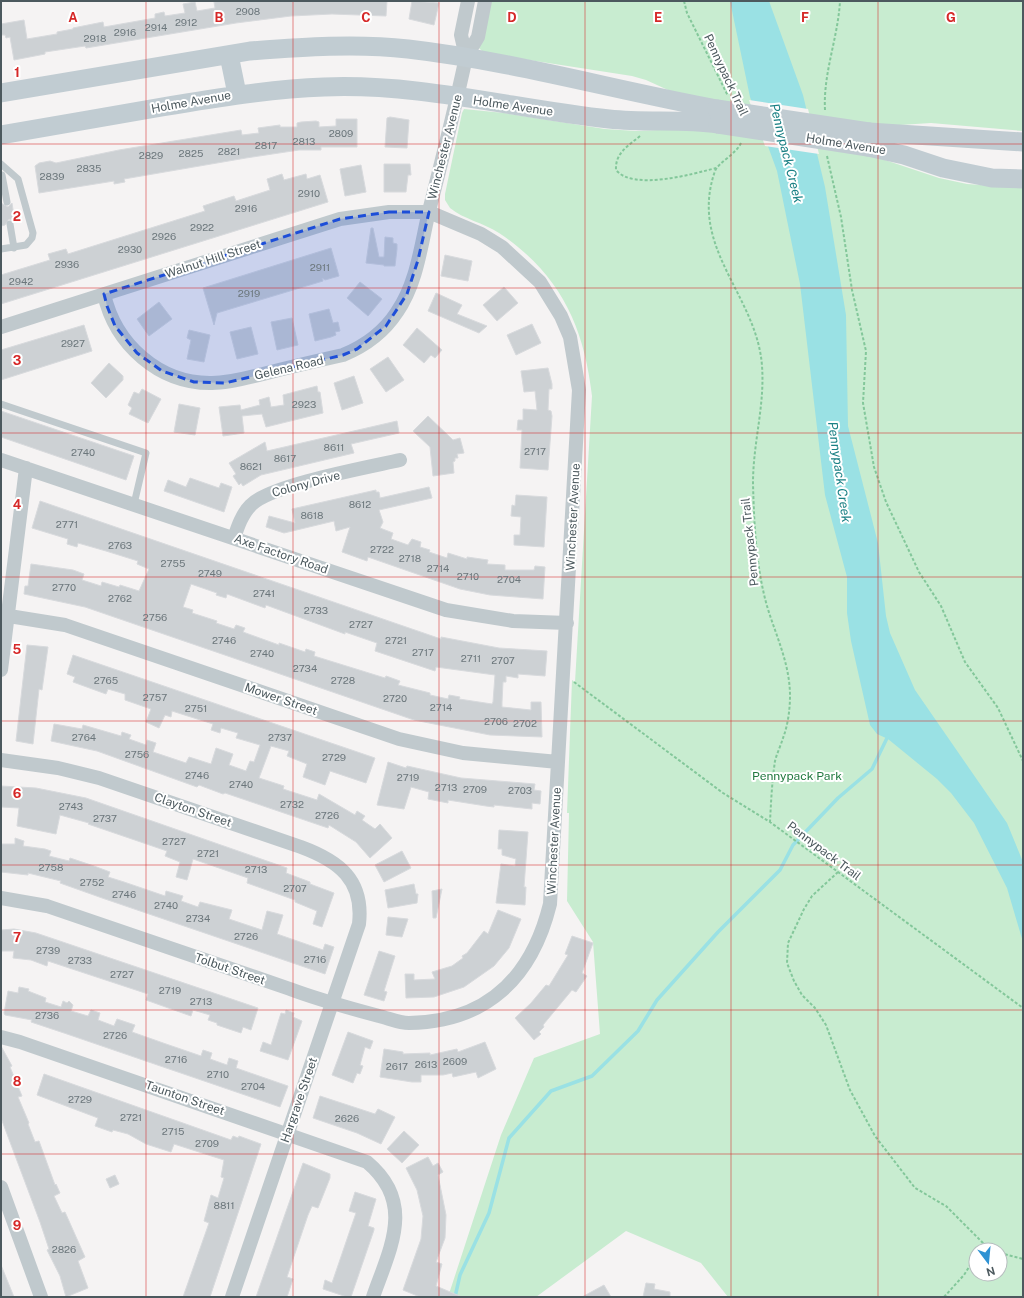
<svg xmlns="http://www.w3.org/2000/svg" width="1024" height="1298" viewBox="0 0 1024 1298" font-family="'Public Sans',sans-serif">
	<rect width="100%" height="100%" fill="#f5f3f3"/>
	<!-- green -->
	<path fill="#c8ecd0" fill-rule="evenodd" d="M488,1H1023V131L931,123L884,126L873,156L939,178L967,184L1023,188V1297H728L701,1263L626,1231L536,1297H448L501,1135L534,1058L600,1034L593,942L567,901L569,813H567L572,680L575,682L592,396C584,325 559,273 499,233C484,223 463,219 450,208L445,200V194L462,113L464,109L504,113L605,129L636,131L658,130L705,100L668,90L646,80L632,76L484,53L479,48ZM976,1250H1000V1274H976Z"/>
	<!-- water -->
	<path fill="#9ae1e4" d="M730,1H769L803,95L825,187L846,315L848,426L878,543L886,616L890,633L915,690L1007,823L1023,862V942L1007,888L974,823L951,793L937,779L888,739L877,734L870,725L851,641L847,613V577L825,495L800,284L777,171L750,97Z"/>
	<!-- pier -->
	<path fill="#f5f3f3" d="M749,100L808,109L819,154L765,146Z"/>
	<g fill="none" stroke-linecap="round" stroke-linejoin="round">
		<!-- stream -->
		<path stroke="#9ae1e4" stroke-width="3.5" d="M455,1297L460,1275L489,1213L509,1138L551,1091L592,1076L638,1031L657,1000L718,932L780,870L793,845L838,798L872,769L888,736"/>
	</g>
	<!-- building -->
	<path fill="#cdd1d4" stroke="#d8dadd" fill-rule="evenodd" d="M221,1H387L386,16L332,14L291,16L236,23L86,48L85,46L45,52V54L14,60L10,37L6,38L5,35H1V24L24,20L27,39L57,34V32L73,29V28L103,22L104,27L155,18V14L164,12L165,16L185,13L183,4L195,2L197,11L215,8L214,2Z
		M412,1L439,3L434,25L409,19Z
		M390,117L409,120L407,148L385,147L387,118Z
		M336,119H357V147H321V150H299L246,158L124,179L125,182L114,184V181L39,193L35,166L39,163L50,161L56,163L119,150L241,130L242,135L259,133L258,128L280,125V127H297V123L301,122L316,121L319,122V127L336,126Z
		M384,164H410L411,175H408L406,192H384Z
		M361,165L366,192L345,196L340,169Z
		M282,174L284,180L306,174L307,179L320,175L328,202L1,304V275L50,260L48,254L66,249L68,254L205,211L203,206L234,196L236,201L270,190L267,179Z
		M1,203L8,207L12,203L15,223L12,220L9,219L5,225L1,226Z
		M371,228H373L379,257H384L385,237L393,238V243L397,244V249L395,266H384V265L366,263Z
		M331,248L339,276L325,280L322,278L323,281L217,313L214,325L203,288Z
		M445,255L472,261L468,281L441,276Z
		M360,282L382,299L368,316L347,298Z
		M504,287L518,303L497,321L483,305Z
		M436,293L462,305L457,314L487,326L479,333L428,311Z
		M159,302L172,319L149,336L137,319Z
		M329,309L333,323L338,322L340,331L335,332L336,335L331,337L315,341L309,314Z
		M292,318L298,345L277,350L271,322Z
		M532,324L541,343L516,355L507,335Z
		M84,325L92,351L1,380V350Z
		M251,327L258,354L237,359L230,332Z
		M417,328L442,350L435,358L431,355L424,363L403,345Z
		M189,330L210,335L204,362L187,359L191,340L187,338Z
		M388,357L404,380L386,392L370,369Z
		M109,363L123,376V380L106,398L91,383Z
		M548,368L552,384V389H549L548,410L551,411L552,416L548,470L520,468L522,430H517L518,420H523V409L537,410L535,391L524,392L521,371Z
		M354,376L363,403L342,410L334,383Z
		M317,386L318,392H320L323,413L266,427L262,414L242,416L244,433L223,436L219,407L240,405L241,410L260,405L259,400L269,397L271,407L284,405L283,395Z
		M142,389L161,399L148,423L129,414L132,408L128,405L134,392L139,394Z
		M179,404L200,408L195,435L174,432Z
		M1,411L134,456L126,480L1,437Z
		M428,416L453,440L460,438L464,453L457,454L458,458H455V461L453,462L454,473L433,476L430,447L413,431Z
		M397,421L399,433L351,444L354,453L261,475L243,486L241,483L239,485L233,476L236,474L229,463L265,442L267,451Z
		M190,478L219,488L221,483L232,487L224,512L164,491L168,480L186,487Z
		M429,487L432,498L379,510L383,522L380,528L393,533L391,539L408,545L412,539L421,542L420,547L430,550L429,552L447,558L448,553L467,559V557L488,560L487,564L505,565V570H534L535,566L545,567L543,599L490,595L460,589L368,557L367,561L342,552L350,527L336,531L334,521L284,533L266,527L269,516L295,523L292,509L376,490V492H379L380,498Z
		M516,495L547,497L544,547L514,545V535H520L521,517L511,516L512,505L515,506Z
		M40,501L441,639V637L499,648L547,651L545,676L518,674V678L506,676V682H503L502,702V707L531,710V702H541L542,737L490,735L414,720L85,607L24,594L25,586H28L31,564L73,570L84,574L82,580L101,586L102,582L119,587L120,585L139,591L149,569L137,564L138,561L106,551L78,543L77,547L67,544L68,539L32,528ZM191,584L217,593L216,595L226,598L227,594L265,608L266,605L345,634V632L377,643L375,651L435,671L436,667L495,675L493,702L492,704L459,699L460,697L449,695L448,699L430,695V693L398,685L400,681L386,676L385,678L314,656L315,652L306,649L305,652L279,643V645L243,632L245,628L236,625L234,629L216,623L217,621L192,613L193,610L183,607Z
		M27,645L48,647L42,690L39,689L33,744L16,741Z
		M73,655L375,758L366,783L330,771L325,785L303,777L307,764L287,756L289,751L271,746L259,778L284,786L283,789L317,800L319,794L355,815L357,811L365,816L362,820L375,829L380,824L392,838L370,858L356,842L329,825L328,828L225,793L223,794L199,785L197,787L97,751L51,741L54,724L82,729L83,725L121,736L122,732L131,735L129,739L146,745L147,740L156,743L153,752L186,763L189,757L211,764L216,748L233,754L229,765L246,771L250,761L254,762L260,745L236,738L238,733L221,728L220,733L211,730L213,724L172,711L171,717L165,715L159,728L146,722L151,709L125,700V694L108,689L106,694L73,682L75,677L67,674Z
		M388,762L406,768L407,766L461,778L535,784L534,790L541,791L540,804L532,803V809L494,805V807L486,806L448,800V803L428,799L429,792L411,787L404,809L377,805Z
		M1,786L36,788L86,798L287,868L286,873L310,882V884L334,893L322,927L313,924L317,911L295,902V900L247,883L248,878L193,859L187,880L176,877L180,862L165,856L167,851L88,824L89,823L60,815L56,834L17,826L19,808L1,807Z
		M499,830L528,832L524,887H526L525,905L496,903L501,864L515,866L516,859L502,855V849H498Z
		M15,838L24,841L23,846L45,849L51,851L49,856L69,861L70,858L94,866L110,872L108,877L124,882L165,896L166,891L183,896L181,901L198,907L200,902L232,910L229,919L262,930L267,911L283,915L277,934L323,950L325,944L334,947L325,974L105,899L60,883L61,881L28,873V875L1,872V844H15Z
		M402,851L411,868L384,882L375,865Z
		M414,884L416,894H418L417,903L388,908L385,890Z
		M442,889L436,918H433L432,891Z
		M498,910L521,919L509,948L494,966L464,987L434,997L406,998L405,974H414V980L435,979L432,972L452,966L463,958L462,956L467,953L484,931L488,934Z
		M388,917L408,919L402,937L386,935Z
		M14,929L36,933L258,1008L251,1030L243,1027L241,1033L217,1025V1023L208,1020L210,1015L193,1010L191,1016L174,1010L146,1000L148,994L48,961L47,966L31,960L13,958L14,951H1V930Z
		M572,936L593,943L582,973L587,976L576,992L572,990L543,1025L544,1027L539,1032L541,1034L534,1040L515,1018L531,1003L546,985L549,986L568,955L565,954Z
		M379,951L395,956L384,991L387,992L384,1001L364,995Z
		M19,987L29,989L28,991L46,998L45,1002L61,1007L63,1001L67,1003L69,1001L73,1005L71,1011L88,1016L91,1010L100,1013L98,1020L114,1026L117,1019L135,1025L132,1032L166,1044L201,1056L203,1050L212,1053L210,1059L227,1065L229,1058L238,1061L236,1068L288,1086L280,1107L64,1033L31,1022L32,1020L5,1015L4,1013L8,991L18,993Z
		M286,1010L294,1013L293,1017L302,1021L288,1060L260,1051L263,1042L271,1045L281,1013L285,1014Z
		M348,1032L373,1041L370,1049L365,1047L360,1065L363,1066L360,1074L357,1073L353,1083L332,1075Z
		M485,1042L496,1069L478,1078L476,1072L453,1077L452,1073L443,1075H421V1082H412L380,1077L384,1049L403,1052V1054L430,1053V1055L457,1049L458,1052Z
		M1,1046L12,1066L10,1067L22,1096L18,1097L29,1123L28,1124L35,1142L39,1141L55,1185L56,1184L60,1193L54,1196L62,1213L65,1212L85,1257L78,1261L88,1288L66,1297L60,1276L47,1250L49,1249L40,1222L1,1118Z
		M44,1074L231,1140L233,1136L238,1138L239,1136L261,1144L210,1297H183L209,1223L204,1221L211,1195L218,1198L224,1178L221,1177L224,1160L174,1144L171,1152L146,1144L128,1134L113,1130L112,1132L95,1126L98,1118L37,1095Z
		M320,1096L375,1114L378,1109L395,1117L381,1144L357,1133L313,1118Z
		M404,1131L419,1145L402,1163L387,1149Z
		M428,1157L433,1166L438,1163L443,1172L438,1175L446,1215L445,1238L436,1262L442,1264L436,1286L462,1297H420L403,1290L421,1239L423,1216L417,1190L406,1168Z
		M303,1163L330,1174V1178L318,1208L312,1206L308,1215L287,1277L293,1279L287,1297H256Z
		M115,1175L119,1184L110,1188L106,1179Z
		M355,1192L376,1199L368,1226L374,1228V1230L351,1297H347L323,1289L325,1280L332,1283L347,1239L356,1213L349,1211Z
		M1,1265L14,1297H1Z
		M646,1283L655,1284L654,1289L670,1292V1297H643Z
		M604,1285L611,1297H582Z"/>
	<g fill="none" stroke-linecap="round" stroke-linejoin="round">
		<!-- path -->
		<path stroke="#83c79a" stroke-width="2" stroke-dasharray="3 2" stroke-linecap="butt" d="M684,1L687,13L728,96
			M825,110C823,73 838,38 840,1
			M640,136C628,146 615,153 616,170C633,191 693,174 716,168
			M741,143C736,154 718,163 715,171C688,248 757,295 762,366C765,405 753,443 753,483C754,524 756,567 767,606C776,636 790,664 790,696C790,709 788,725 783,738C781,745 777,753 775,761C772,781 771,802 770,822
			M827,156L841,217L852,290L866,351L863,403L874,467L886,502L919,572L941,606L965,662L998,708L1023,761
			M574,682L723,793L770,822L1023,1008
			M838,872L812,896L804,909L788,943L787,963L794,981L802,995L815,1008L826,1025L850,1090L875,1136L915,1188L946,1206L990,1250
			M979,1250L983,1245
			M1000,1253L1023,1259
			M944,1297L964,1275L976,1256"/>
		<!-- lane -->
		<path stroke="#c0c9cd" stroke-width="7" d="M1,164L18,179L33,233L32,238L26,245L1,249
			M2,175L7,202
			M10,224L14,248
			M1,404L146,453L134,504"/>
		<!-- street -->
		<path stroke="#c0c9cd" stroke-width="14" d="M466,57L461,35L468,1
			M104,294C115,344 159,384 212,383C230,383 246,378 263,374C290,367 316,361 343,355C365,346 384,332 397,312C417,283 421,245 429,211C442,160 455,109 466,57L478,37L485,1
			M1,327L340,219L389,212H429L481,234L502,247L540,282L561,316L570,337L579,390L550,904C532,977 487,1022 409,1023C399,1023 388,1018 379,1016C349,1008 319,1000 290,989C209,961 128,933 47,906L1,898
			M1,460L446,610L513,621L567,623
			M234,538C238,526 242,514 251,505C270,485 369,467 400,460
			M9,616L65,625L399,739L463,753L558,762
			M1,670L26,468
			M1,760L58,768L99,778L301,847C339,861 364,880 359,924L232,1297
			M1,1037L20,1042L367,1162C416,1203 390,1248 373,1297
			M1,1187L41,1297"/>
		<!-- secondary -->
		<path stroke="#c1ccd2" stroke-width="19" d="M229,55L237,94
			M1,93L250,51C303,47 356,43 408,49C512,61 614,90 717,109
			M869,132L1023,142
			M1,135C55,126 108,116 162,107C216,98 270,89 324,87C420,83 515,109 609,119C646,123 682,119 718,124
			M868,147L904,155L943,168L992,178L1023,179"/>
		<!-- secondary-bridge -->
		<path stroke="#c1ccd2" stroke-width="19" d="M717,109L869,132
			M718,124L868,147"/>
	</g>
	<!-- marked area -->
	<path fill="#1d4ed8" fill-opacity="0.2" stroke="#1d4ed8" stroke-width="3" stroke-dasharray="8 5" stroke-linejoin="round" d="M389,212H429L418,260L407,294L386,326L357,349L343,355L225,383L194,382L162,371L137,353L115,326L107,306L104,294L340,219Z"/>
	<!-- grid -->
	<path fill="none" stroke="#d62828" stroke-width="1" stroke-opacity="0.55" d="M146,1V1297M293,1V1297M439,1V1297M585,1V1297M731,1V1297M878,1V1297M1,144H1023M1,288H1023M1,433H1023M1,577H1023M1,721H1023M1,865H1023M1,1010H1023M1,1154H1023"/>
	<g text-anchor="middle" stroke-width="4" stroke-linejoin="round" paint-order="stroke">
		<!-- number labels -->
		<g font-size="10" fill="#6c777c">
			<text x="248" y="15">2908</text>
			<text x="186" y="26">2912</text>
			<text x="156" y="31">2914</text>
			<text x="125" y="36">2916</text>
			<text x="95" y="42">2918</text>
			<text x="341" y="137">2809</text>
			<text x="304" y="145">2813</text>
			<text x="266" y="149">2817</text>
			<text x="229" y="155">2821</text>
			<text x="191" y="157">2825</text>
			<text x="151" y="159">2829</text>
			<text x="89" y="172">2835</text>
			<text x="52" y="180">2839</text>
			<text x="309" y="197">2910</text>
			<text x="246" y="212">2916</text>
			<text x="202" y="231">2922</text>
			<text x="164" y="240">2926</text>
			<text x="130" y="253">2930</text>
			<text x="67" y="268">2936</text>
			<text x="320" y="271">2911</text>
			<text x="21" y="285">2942</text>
			<text x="249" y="297">2919</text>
			<text x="73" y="347">2927</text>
			<text x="304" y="408">2923</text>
			<text x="334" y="451">8611</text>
			<text x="535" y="455">2717</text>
			<text x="83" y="456">2740</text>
			<text x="285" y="462">8617</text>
			<text x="251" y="470">8621</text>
			<text x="360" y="508">8612</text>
			<text x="312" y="519">8618</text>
			<text x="67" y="528">2771</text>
			<text x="120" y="549">2763</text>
			<text x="382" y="553">2722</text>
			<text x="410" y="562">2718</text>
			<text x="173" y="567">2755</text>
			<text x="438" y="572">2714</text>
			<text x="210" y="577">2749</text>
			<text x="468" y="580">2710</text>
			<text x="509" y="583">2704</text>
			<text x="64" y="591">2770</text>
			<text x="264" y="597">2741</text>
			<text x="120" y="602">2762</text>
			<text x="316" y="614">2733</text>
			<text x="155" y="621">2756</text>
			<text x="361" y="628">2727</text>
			<text x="224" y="644">2746</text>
			<text x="396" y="644">2721</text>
			<text x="423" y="656">2717</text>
			<text x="262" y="657">2740</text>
			<text x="471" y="662">2711</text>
			<text x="503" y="664">2707</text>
			<text x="305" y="672">2734</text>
			<text x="106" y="684">2765</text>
			<text x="343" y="684">2728</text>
			<text x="155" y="701">2757</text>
			<text x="395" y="702">2720</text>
			<text x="441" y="711">2714</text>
			<text x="196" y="712">2751</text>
			<text x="496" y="725">2706</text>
			<text x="525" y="727">2702</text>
			<text x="84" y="741">2764</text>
			<text x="280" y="741">2737</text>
			<text x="137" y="758">2756</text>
			<text x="334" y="761">2729</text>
			<text x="197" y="779">2746</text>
			<text x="408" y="781">2719</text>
			<text x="241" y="788">2740</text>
			<text x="446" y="791">2713</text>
			<text x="475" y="793">2709</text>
			<text x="520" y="794">2703</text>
			<text x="292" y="808">2732</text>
			<text x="71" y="810">2743</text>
			<text x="327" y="819">2726</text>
			<text x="105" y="822">2737</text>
			<text x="174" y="845">2727</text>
			<text x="208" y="857">2721</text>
			<text x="51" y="871">2758</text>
			<text x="256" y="873">2713</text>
			<text x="92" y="886">2752</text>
			<text x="295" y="892">2707</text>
			<text x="124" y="898">2746</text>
			<text x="166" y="909">2740</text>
			<text x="198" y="922">2734</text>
			<text x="246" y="940">2726</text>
			<text x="48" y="954">2739</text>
			<text x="315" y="963">2716</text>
			<text x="80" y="964">2733</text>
			<text x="122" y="978">2727</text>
			<text x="170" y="994">2719</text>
			<text x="201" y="1005">2713</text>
			<text x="47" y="1019">2736</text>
			<text x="115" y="1039">2726</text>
			<text x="176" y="1063">2716</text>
			<text x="455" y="1065">2609</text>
			<text x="426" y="1068">2613</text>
			<text x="397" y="1070">2617</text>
			<text x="218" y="1078">2710</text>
			<text x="253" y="1090">2704</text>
			<text x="80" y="1103">2729</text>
			<text x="131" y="1121">2721</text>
			<text x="347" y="1122">2626</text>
			<text x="173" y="1135">2715</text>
			<text x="207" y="1147">2709</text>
			<text x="224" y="1209">8811</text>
			<text x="64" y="1253">2826</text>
		</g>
		<!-- street labels -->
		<g font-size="12" fill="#4c595e" stroke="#fff">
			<text transform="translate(726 75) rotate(65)" y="4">Pennypack Trail</text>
			<text transform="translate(191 102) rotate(-10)" y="4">Holme Avenue</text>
			<text transform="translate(513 106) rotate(8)" y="4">Holme Avenue</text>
			<text transform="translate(846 144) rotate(9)" y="4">Holme Avenue</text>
			<text transform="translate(445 147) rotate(-76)" y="4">Winchester Avenue</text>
			<text transform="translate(213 259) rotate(-18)" y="4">Walnut Hill Street</text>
			<text transform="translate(289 368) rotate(-13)" y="4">Gelena Road</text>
			<text transform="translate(306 484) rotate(-15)" y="4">Colony Drive</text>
			<text transform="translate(573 517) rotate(-87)" y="4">Winchester Avenue</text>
			<text transform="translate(750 542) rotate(-96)" y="4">Pennypack Trail</text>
			<text transform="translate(281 554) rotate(19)" y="4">Axe Factory Road</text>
			<text transform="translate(281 699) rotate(19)" y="4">Mower Street</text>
			<text transform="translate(193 810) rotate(19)" y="4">Clayton Street</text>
			<text transform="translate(554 841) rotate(-87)" y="4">Winchester Avenue</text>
			<text transform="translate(824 851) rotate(37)" y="4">Pennypack Trail</text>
			<text transform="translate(230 969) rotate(19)" y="4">Tolbut Street</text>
			<text transform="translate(185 1098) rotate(19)" y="4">Taunton Street</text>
			<text transform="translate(299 1100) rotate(-71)" y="4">Hargrave Street</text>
		</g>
		<!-- park labels -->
		<g font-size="12" fill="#227a40" stroke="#fff">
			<text x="797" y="780">Pennypack Park</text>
		</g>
		<!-- water labels -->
		<g font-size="13" font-style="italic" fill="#1a8084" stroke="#fff">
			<text transform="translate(787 153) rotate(76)" y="5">Pennypack Creek</text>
			<text transform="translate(840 472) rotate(82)" y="5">Pennypack Creek</text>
		</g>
	</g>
	<g font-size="13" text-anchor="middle" font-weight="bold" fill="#d62828" stroke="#fff" stroke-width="4" stroke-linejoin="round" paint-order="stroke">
		<text x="73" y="22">A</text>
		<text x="219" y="22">B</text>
		<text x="366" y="22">C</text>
		<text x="512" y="22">D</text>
		<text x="658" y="22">E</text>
		<text x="805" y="22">F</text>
		<text x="951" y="22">G</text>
		<text x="17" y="77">1</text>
		<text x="17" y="221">2</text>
		<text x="17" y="365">3</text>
		<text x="17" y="509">4</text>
		<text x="17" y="654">5</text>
		<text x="17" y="798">6</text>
		<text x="17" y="942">7</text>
		<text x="17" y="1086">8</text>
		<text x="17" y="1230">9</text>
	</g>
	<!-- border -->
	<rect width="1024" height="1298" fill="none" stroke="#4c595e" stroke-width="4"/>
	<!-- north arrow -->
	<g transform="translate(988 1262) rotate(164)"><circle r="19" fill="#ffffff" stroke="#b7bdbf"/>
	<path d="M0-3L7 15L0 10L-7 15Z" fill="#2f92d3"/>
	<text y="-6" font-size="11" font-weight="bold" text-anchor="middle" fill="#4c595e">N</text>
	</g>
</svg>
